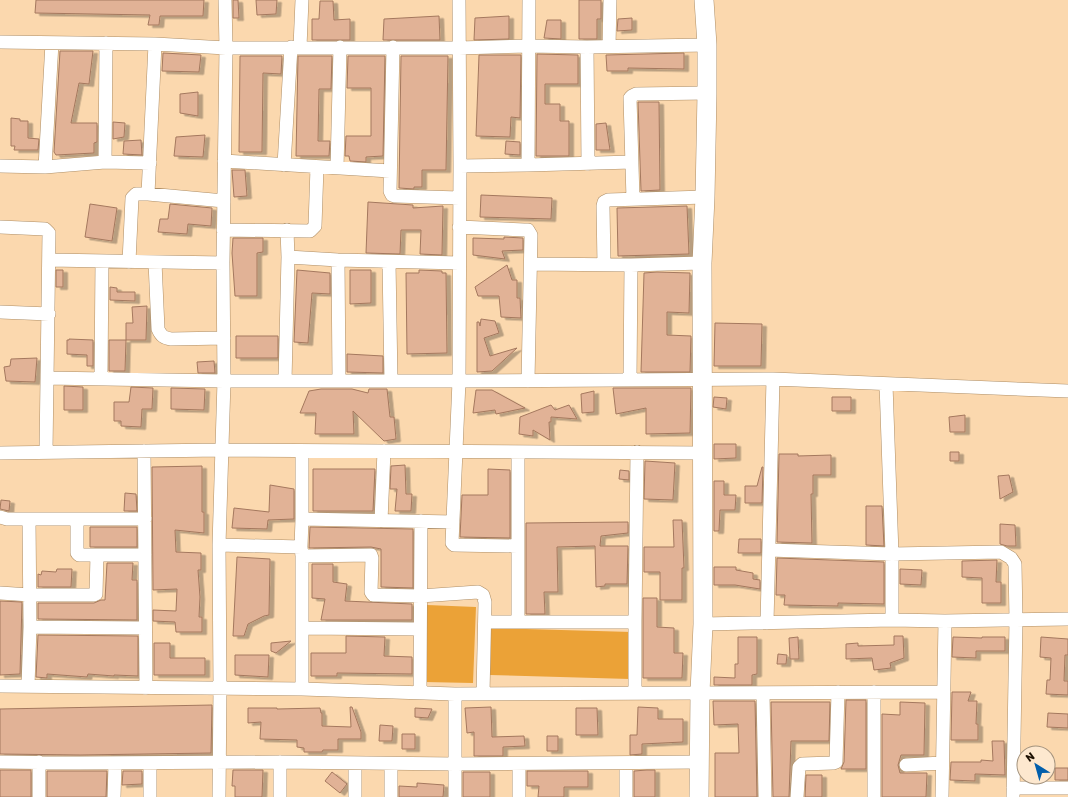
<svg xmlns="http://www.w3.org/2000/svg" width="1068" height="797" viewBox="0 0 1068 797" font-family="Rubik,sans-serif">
	<defs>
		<filter id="shadow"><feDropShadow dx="4.5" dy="2.5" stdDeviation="0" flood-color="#0004"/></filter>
	</defs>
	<rect width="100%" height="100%" fill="#fbd8ae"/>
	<!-- green -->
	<path fill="#eba237" d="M427,605L476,607L473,683L424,682Z
		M491,628L632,632L630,679L490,675Z"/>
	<!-- building -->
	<path fill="#e1b296" stroke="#a4785e" filter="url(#shadow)" d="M36,0H204L203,16H160L159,25H148L150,15L35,13Z
		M233,0H238L239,18H233Z
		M256,0H277L276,14L257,15Z
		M579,0H601V19H597V39H579Z
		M320,1H333L334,20L350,19V40H312V19H319Z
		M439,16L440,40H383L384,19Z
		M509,16V39L474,40L475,18Z
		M632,18V30L617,31L618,19Z
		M547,20H561V39L544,38Z
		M60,51H93L89,84L79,83L71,123H97V142L94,143V153L56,155L54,152Z
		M163,53L201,55L199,72L162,71Z
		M684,53V69L628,68V71H607L606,55Z
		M537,54L578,55V84H545V104H560V121H569V156H536Z
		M479,55H521L520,118L511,117L510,137L476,136Z
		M240,56H282L281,74L263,73L262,152H239Z
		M298,56H332L331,89H319L318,141H330L329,156H296Z
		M348,56H385L383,156L366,157V162L350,161L349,156H345L346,136H371V88H347Z
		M401,56H448L446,170H422V187H414V189L399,188Z
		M198,92V116L180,113V94Z
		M638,102H659L660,190L641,191Z
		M11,118L20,119V121H28V138L39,139L38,150H14L15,146H11Z
		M113,122L125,123L124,137L113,139Z
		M606,123L610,150H596V124Z
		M205,135L203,157L174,156L176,137Z
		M141,140L142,155L123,154L124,141Z
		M506,141L520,142V155L505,154Z
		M232,170H245L247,196L234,197Z
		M481,195L552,198L551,219L480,217Z
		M368,202L413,205V208L443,206L442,255L420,254L421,230H401L400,254L366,253Z
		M90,204L117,208L112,241L85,237Z
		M170,204L212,208L211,226L188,224L187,234L158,232L160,219H168Z
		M687,206L689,254L618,256L617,208Z
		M504,237L523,238V250L502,251L505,259L473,255V238L504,239Z
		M233,238H263V252L257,253V296H235L232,253Z
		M507,265L512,280H517V298H520L521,318L501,317L499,296H478L475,287Z
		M56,270H63V287H56Z
		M297,270L330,273V294L312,293L308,343L294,342Z
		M350,270H371V303L350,304Z
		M419,270L442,271V273H446L447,353L407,354L406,273H419Z
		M657,272L690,273L689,313L667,312V335L691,336L690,372H641L644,273Z
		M110,287L117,288V292H135V301L110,300Z
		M147,306L146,340H126V323H133L132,307Z
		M481,319L495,321L499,333L484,338L490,356L517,348L492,371L477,372V322H479L480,326Z
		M715,323L762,324L761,366H714Z
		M236,336H278V358H236Z
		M69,339L93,340V366H87V355L67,354V340H69Z
		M109,340H126L125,371H109Z
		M347,354L383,356V373L347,372Z
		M37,358L35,382L6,381L4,367L10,366L11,359Z
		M214,361L215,373H198L197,362Z
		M64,386L83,387V410H64Z
		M131,387L153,388L152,409H142L141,427L121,426V421H114V402H129Z
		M171,388L205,389L204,410L171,409Z
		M613,388H691L690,433L646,434V408L616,414Z
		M321,389H352L368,393L369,389H387L390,417H394L396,439L384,441L353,411L354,434H315L316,413H300L309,391Z
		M476,390H492L525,408L496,414L495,410L473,413Z
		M594,391V412L582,413L581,394Z
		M714,397L727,398L726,409L713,407Z
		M832,397H851V411H832Z
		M551,405L555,410L569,405L577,419L551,417V422H549L550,440L533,430V436L519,434L520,417Z
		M965,415V432H950L949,417Z
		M714,444H736V458L714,459Z
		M950,452H959V461H950Z
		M779,454H798V456L831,455V475H813V494H811L812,543L777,542Z
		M645,461L675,463L673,500L644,499Z
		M405,465L406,494H412L411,511H395L397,489H390L391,466Z
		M202,466V512H204V533L175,530L176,552L201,553V570H198L200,597L199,617H202V632H176L175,622L153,621V610L176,611L177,589L153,590L152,467Z
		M762,467H763L762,503H745V486H757Z
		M313,469H375L373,511H313Z
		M488,469L510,470V538L460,537L462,495H488Z
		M620,470L629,471V480L619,479Z
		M1009,475L1013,492L1000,499L998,476Z
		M714,481H724V495H736L735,510H720L719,531H714Z
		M270,485L294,489V519L268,520L267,529L232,528L234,508L269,512Z
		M125,493L136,494L137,511H124Z
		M1,500L10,501L9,511L0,509Z
		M866,506H882L884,546L866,545Z
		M673,520H682L684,568H682V600H660V572H644V547H674Z
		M628,522V533L601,536L600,546H628L627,584H605V586L596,587L595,546L557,547L558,592H544L545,614H526V523Z
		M1000,524L1015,525L1016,546H1007L1000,544Z
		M90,527H137V547H90Z
		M310,527L413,529V588L381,587V549L371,547L309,548Z
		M739,539H761V553H738Z
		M237,557L270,559L269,615L264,616L248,624L244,636H233Z
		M777,558L884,562V604L838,603V606L784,605L785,595H776Z
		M997,560L996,582H1001V603H982V578L962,577V561Z
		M107,563H133L132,580H137V620L38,619V603H94L101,600H105Z
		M312,564H333V582L347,584L345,601L412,604V620H321L325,599L312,598Z
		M714,567H736V570L753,573V579L760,580V589L735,585H714Z
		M57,569H72L71,587H38V574L41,575L42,571L56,572Z
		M900,569L922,570L921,585L900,584Z
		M643,598H657V627L674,628V653H683L682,678H643Z
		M0,601L22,602L20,674L0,675Z
		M38,635L138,636V676L114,675V676L88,674L87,677L47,674V678L36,677Z
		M346,636L385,637L384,656L412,657V674L337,673V676H311V653H346Z
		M894,636H903L904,658L890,663L891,668L874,670L872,658L846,659V644L858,643V646L894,645Z
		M738,637H757V674L752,675V685H714V677L735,678V664H738Z
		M798,637L799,659H790L789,638Z
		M953,637L982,638V637H1005V651H976V658L952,657Z
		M1041,637L1068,639V655H1065L1064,681H1068V695L1046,694L1047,680H1050L1051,658L1040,657Z
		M291,641L276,653L271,651V643Z
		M154,643H170V658H205V675H154Z
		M778,654L787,655L786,664H777Z
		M235,655H269L268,677L235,675Z
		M952,692H971L968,701H977L976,724H978V740H951Z
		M846,700H866V769H841L844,762Z
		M713,701H755L757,797H715V753H739L738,724L714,725Z
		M771,702H830L829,741H791L789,797H773Z
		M900,702L925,703L924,755H901L898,765L900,773H927L926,797H882V714L900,715Z
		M212,705L211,753L80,755L0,754V709Z
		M350,707H352L361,732V739H338V750H323L322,752H304V748L297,747V740L260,739L261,722L248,723V708H277V709L320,708L321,713H322V726L351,727Z
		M491,707L492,737L524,736L525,746L503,747V756H474V732L467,733L465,708Z
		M638,707L658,708V719H683V742L642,744V754L630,755V735H637Z
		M415,708L432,709L428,718L415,717Z
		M576,708H597L598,735H576Z
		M1048,713L1068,714V728L1047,727Z
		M380,725L393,726L392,741H379Z
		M402,734H415V749H402Z
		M547,736H558V751H547Z
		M992,741H1004L1005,775L975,774V781L950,780L951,762H981V760L993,761Z
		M1055,768H1068V780H1055Z
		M0,770H31V797H0Z
		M233,770H263L262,797H235V786H232Z
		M647,770H655V797H634V771Z
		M47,771H107L106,797H47Z
		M123,771H142V784L122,785Z
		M527,771H588V787H564V797H538L539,786H527Z
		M332,772L347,784L340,793L325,781Z
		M463,772H490V797H463Z
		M806,775H822V797H805Z
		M417,783L444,785L443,797H399V786L417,787Z"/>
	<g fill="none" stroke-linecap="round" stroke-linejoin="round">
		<defs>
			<path id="street" d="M459,0L460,166L459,381L452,543L454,545L517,546
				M0,42L155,44L226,48H459L528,46L587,47L707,45
				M155,44L148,194L224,201
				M300,47L302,0
				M393,47L390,191L392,195L395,196L459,198
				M587,47L588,164
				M609,47L610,0
				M224,161L390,171
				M105,162L106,43
				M284,165L291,47
				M528,165L529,0
				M0,166L45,167L105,162L150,163
				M460,166L528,165L632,162
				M45,167L52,43
				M337,168L340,47
				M633,199L630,98L632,96L636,94L707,93
				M0,227L45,229L49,233L46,452
				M459,227L524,230H528L531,235L528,381
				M223,230L310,231L315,226L317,167
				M288,257L338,260L459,263
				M49,260L223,263
				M338,260L339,381
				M129,262L132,198L136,194H148
				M155,262L158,329C161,336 164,338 171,339L224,338
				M389,262L391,381
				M531,264L631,265L702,263
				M604,265L603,206L604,202L608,200L705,197
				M0,312L49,314
				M47,378L224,381H459L773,379L1068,391
				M101,378L102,261
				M630,380L631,265
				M285,381L288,257L287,230
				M886,384L892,554L1001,552L1011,558L1015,564L1016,620L1013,797
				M144,451L146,688
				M302,451V519L301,547L302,556V689
				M0,453L221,450L703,453
				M0,517L7,519H145
				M77,519V553L79,555H145
				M302,519L453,522
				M381,521L384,451
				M219,545L301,547
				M769,550L892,554V620
				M302,556L371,555L372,558L371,592L373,595L420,596L478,592L483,595L485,602L483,694
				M0,593L30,595H94L96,594L97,555
				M485,622H635V693
				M518,622V452
				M635,622L637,452
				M767,623L773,379
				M703,624L892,620L945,621L1068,619
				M30,627L145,628
				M302,628L420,629
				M0,686L302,689L455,694L944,692
				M28,686L30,627L29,519
				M420,693L421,521
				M763,693L765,797
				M455,694V797
				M0,762L80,763L280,762L455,764L699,762
				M39,762V797
				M280,762V797
				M150,763V797
				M355,763V797
				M626,763V797
				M519,764V797
				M906,765L942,763
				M1013,788H1068
				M114,797L115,763
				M219,797L220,688L219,545L224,381L223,263L226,48L225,0
				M391,797V764
				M797,797L799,767L802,764L833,763L836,762L838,692
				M874,797V692
				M942,797L945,621"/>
			<path id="secondary" d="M699,797L700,693L703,624L702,263L705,197L707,93V45L704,0"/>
		</defs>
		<!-- street casing -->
		<use href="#street" stroke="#ae8e66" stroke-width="14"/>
		<!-- secondary casing -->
		<use href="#secondary" stroke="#ae8e66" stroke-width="20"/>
		<!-- street -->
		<use href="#street" stroke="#fff" stroke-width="13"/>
		<!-- secondary -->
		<use href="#secondary" stroke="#fff" stroke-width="19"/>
	</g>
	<!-- north arrow -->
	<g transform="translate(1036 765) rotate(323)"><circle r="19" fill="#fde8cf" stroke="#a3927d"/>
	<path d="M0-3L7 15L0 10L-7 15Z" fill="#025fac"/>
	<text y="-6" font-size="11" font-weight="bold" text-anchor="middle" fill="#1d1103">N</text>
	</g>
</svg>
